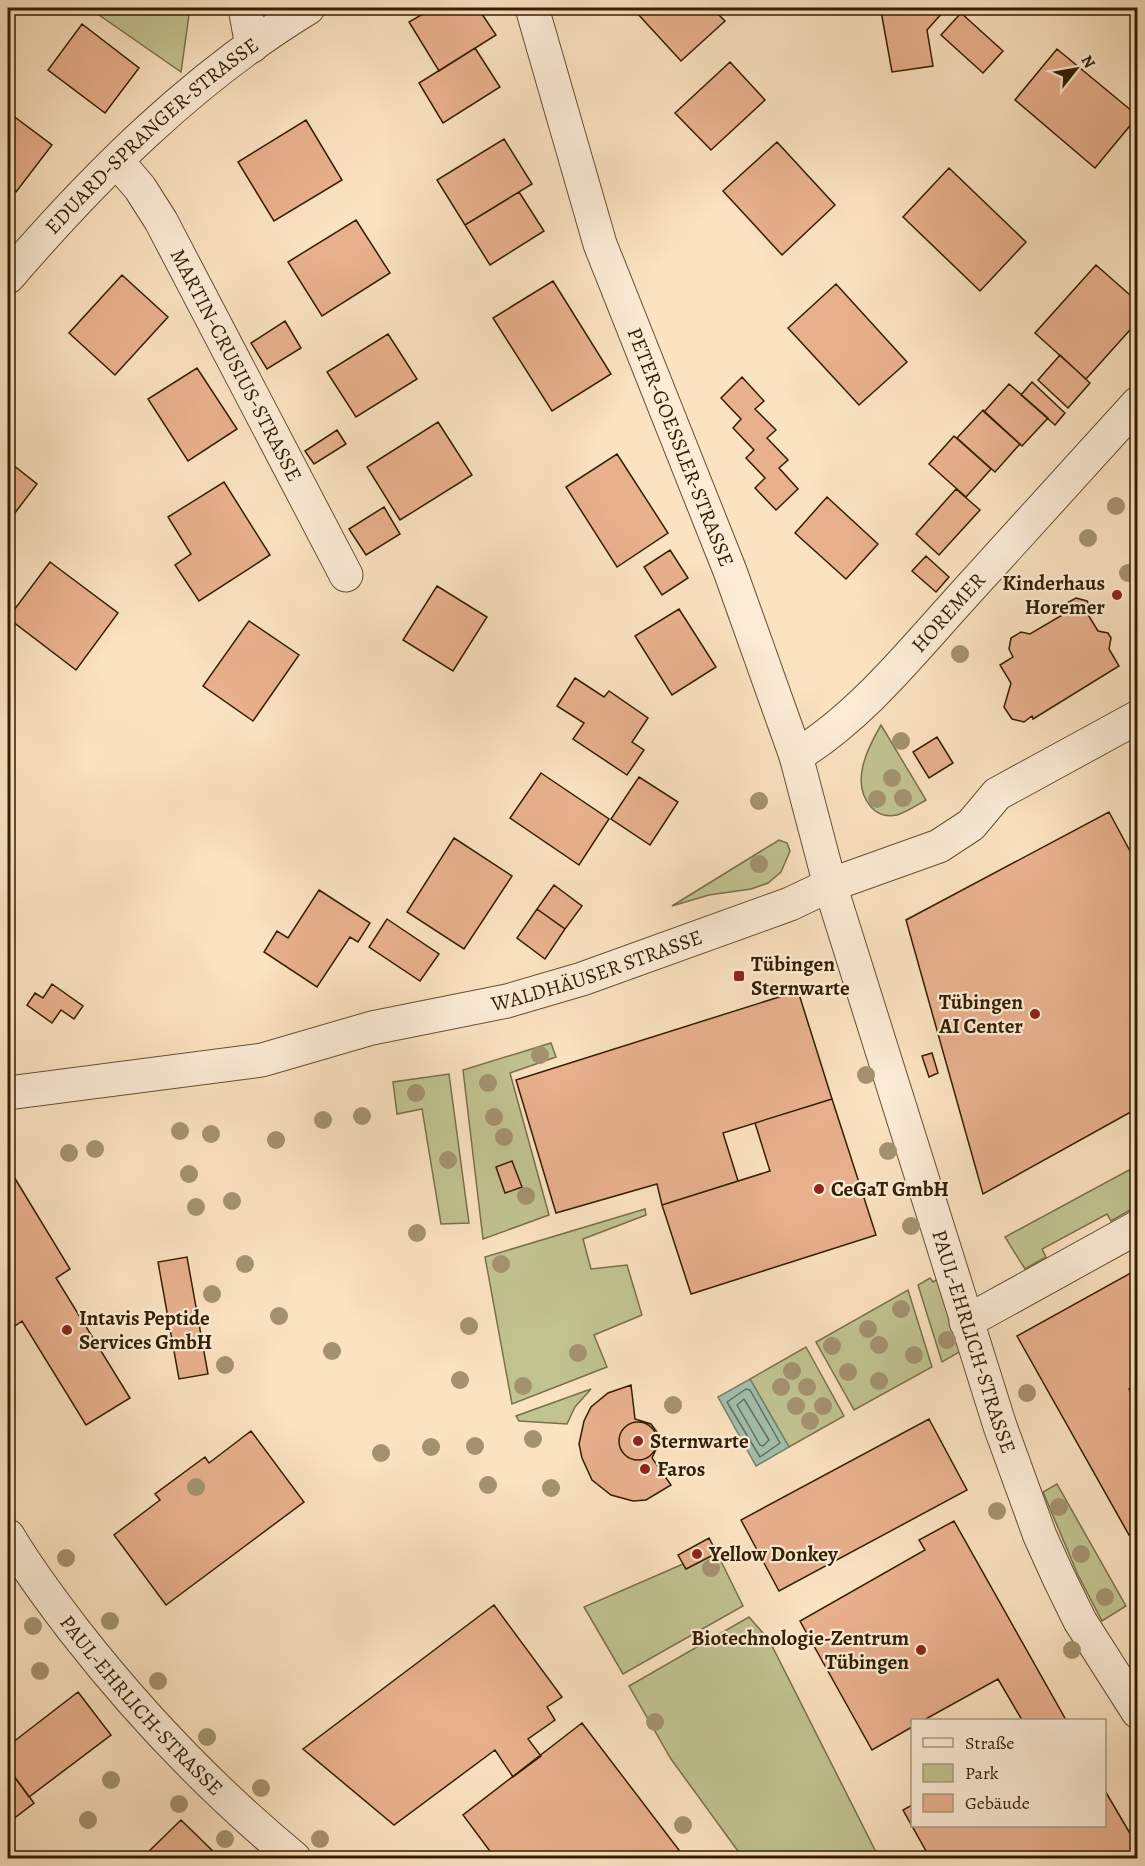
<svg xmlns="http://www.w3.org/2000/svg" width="1145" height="1866" viewBox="0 0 1145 1866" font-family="Alegreya,serif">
	<rect width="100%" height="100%" fill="#fbe2c0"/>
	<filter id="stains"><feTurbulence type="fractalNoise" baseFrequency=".00333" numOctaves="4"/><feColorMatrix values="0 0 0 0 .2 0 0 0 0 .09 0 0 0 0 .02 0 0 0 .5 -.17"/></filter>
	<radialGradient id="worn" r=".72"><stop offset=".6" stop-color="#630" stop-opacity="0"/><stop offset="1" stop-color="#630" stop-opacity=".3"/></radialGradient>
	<!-- green -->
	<path fill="#c1c391" stroke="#7a704a" stroke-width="1.5" d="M89,8H190L181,72Z
		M881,725L926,800C917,805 907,812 897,815C887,817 878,815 871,807C850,783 867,749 881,725Z
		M779,840L787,843L790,851L781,872L768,883L751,889L709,895L672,906Z
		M551,1043L556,1057L510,1073L549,1215L483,1239L463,1070Z
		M449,1074L469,1223L441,1224L422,1109L397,1114L393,1082Z
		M1129,1170L1137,1185V1206L1111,1221L1107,1214L1042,1249L1046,1257L1025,1269L1005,1237Z
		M645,1209L646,1215L583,1239L591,1269L627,1265L642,1315L594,1335L607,1367L512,1404L485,1257Z
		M941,1277L963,1350L942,1362L918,1285L930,1278L933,1282Z
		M908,1290L932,1367L854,1410L816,1342Z
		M806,1347L844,1416L789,1447L750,1379Z
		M591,1389L575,1407L567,1424L519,1421L516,1416Z
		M1057,1484L1126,1606L1102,1621L1078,1575L1043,1492Z
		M717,1553L743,1606L623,1674L584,1607L683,1564L686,1569Z
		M749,1617L769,1640L879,1858H743L671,1759L629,1686Z"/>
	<!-- water -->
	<path fill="#a0bfad" stroke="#747f69" stroke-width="1.5" d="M750,1379L789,1447L756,1466L718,1397Z"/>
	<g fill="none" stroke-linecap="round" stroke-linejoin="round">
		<!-- shore -->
		<path stroke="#696e58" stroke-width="1.5" d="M746,1389L750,1390L780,1443L760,1457L727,1402Z
			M744,1399L769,1440L763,1446L760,1445L737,1405Z"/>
	</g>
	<!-- building -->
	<path fill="#e9b08d" stroke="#321e02" stroke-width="1.5" d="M433,8H478L496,35L439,71L409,22Z
		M643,8H712L725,21L681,61L637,13Z
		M877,8H938L943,12L927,30L933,66L892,72L881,11Z
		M961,13L1003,51L983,73L941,35Z
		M82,24L139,68L105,113L48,70Z
		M475,48L500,87L443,123L419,83Z
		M1057,49L1138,116L1095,168L1015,100Z
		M730,62L765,100L711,150L675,113Z
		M8,112L52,145L16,192L8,186Z
		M306,120L342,180L274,221L238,162Z
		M504,139L532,184L465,225L437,180Z
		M777,142L835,205L782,255L723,191Z
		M949,168L1026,242L980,291L903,217Z
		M519,192L544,231L490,265L465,225Z
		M356,220L390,273L322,316L288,262Z
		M1096,265L1138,302V321L1086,379L1035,333Z
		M122,275L168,317L115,375L69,333Z
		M553,281L611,374L552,411L493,318Z
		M836,284L907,362L859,405L788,328Z
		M285,321L301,348L267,369L251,343Z
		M388,334L417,379L356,417L327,372Z
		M1060,355L1090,383L1068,408L1038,380Z
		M197,368L237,429L188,461L148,399Z
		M742,377L764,401L755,409L776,430L767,438L788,460L779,468L798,489L776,510L755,488L765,478L746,458L754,450L733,428L741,419L721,398Z
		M1032,382L1065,413L1055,425L1021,395Z
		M1009,384L1048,418L1022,446L984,412Z
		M983,410L1020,444L995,472L957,438Z
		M438,422L472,475L400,520L367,467Z
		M337,430L346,444L314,464L305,451Z
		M954,436L991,469L966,497L929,464Z
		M617,454L668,533L617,567L566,487Z
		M8,461L37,484L8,522Z
		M224,482L270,555L199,601L175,565L191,554L168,517Z
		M956,489L980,510L939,555L916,534Z
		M827,497L878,544L846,579L795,533Z
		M384,507L400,534L366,555L349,529Z
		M670,550L688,578L662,595L644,567Z
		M926,556L949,577L936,592L912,571Z
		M50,562L118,613L76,670L8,618Z
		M437,586L487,617L453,671L403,640Z
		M1076,598L1087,601L1092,610L1087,613L1098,631L1108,633L1111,638L1109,649L1119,666L1033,719L1032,716L1024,722L1012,719L1004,707L1011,683L1000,665L1013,657L1009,649L1011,638L1021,632L1030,634L1064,614L1065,604Z
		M679,609L716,667L672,695L635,636Z
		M249,621L299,655L253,721L203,686Z
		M575,678L604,697L609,691L648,718L632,742L644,750L627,775L573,739L584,723L557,706Z
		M937,737L953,763L929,778L913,752Z
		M541,773L609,819L579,865L510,818Z
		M639,777L678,802L650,845L611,819Z
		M1109,812L1138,866V1108L983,1194L906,920Z
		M454,838L512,876L464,949L407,912Z
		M554,885L582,906L565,929L537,909Z
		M319,890L370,923L358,942L350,937L317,987L264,952L277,931L288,938Z
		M537,909L565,929L545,959L517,938Z
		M387,919L439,954L420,981L369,947Z
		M52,984L83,1006L74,1019L61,1010L52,1023L27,1005L35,993L43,998Z
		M798,991L832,1099L723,1133L738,1181L662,1205L657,1184L556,1213L516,1080Z
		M932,1053L938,1073L929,1077L922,1056Z
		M832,1099L876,1235L691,1294L662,1205L770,1171L755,1123Z
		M512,1161L522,1187L505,1193L496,1167Z
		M8,1167L70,1269L56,1278L130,1398L86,1425L22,1321L8,1331Z
		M187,1257L208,1374L179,1379L158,1262Z
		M1138,1269V1384L1129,1389L1138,1404V1530L1129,1535L1017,1336Z
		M631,1385L635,1419L651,1424L657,1432L659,1443L652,1458L671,1485L646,1500L633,1501L611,1495L592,1480L582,1458L579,1444L584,1421L591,1407L608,1393Z
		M929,1419L967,1490L779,1591L741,1520Z
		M619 1441a19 19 0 1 1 38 0a19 19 0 1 1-38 0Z
		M251,1431L304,1502L166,1605L114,1535L160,1500L155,1494L205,1457L209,1463Z
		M954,1521L1066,1720H1022L998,1679L924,1720H912V1727L872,1750L800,1621L925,1550L919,1540Z
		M709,1538L717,1553L686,1569L678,1555Z
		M494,1605L562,1697L547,1707L555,1720L528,1739L541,1756L513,1777L495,1750L394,1825L303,1749Z
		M78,1692L111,1735L29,1797L8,1768V1746Z
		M582,1723L685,1858H495L463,1815Z
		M8,1768L34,1803L8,1823Z
		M1104,1789L1138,1847V1858H930L903,1810L912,1805V1826H1104Z
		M181,1820L220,1858H142Z"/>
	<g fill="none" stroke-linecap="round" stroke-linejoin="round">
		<defs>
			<g id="minor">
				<path d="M245,8L252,46"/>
				<path id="s1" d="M532,8L600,244L730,571L796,756L830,885L1000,1426L1040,1536L1059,1578L1080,1621L1138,1712"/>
				<path id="s2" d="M117,161L140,188L161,221L346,575"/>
				<path id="s3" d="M8,277C95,176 193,78 308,8"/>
				<path id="s4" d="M796,756C860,717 910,654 960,599C1019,534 1078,469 1138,403"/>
				<path id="s5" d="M8,1093L262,1060L372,1028L507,1001L582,979L790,904L830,885L939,846L971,825L997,794L1138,717"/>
				<path d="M966,1322L1138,1227"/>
				<path id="s6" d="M8,1536C27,1568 50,1599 73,1629C139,1714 212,1790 294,1858"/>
			</g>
		</defs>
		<!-- minor casing -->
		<use href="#minor" stroke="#644f32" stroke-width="35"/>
		<!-- minor -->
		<use href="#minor" stroke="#fcecd6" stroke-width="33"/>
	</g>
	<!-- trees -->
	<g fill="#a4926f">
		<circle cx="1116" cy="506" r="9"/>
		<circle cx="1088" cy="538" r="9"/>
		<circle cx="1128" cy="573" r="9"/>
		<circle cx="960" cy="654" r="9"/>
		<circle cx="901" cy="741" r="9"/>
		<circle cx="892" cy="778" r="9"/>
		<circle cx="903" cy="798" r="9"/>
		<circle cx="877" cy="799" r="9"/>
		<circle cx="759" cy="801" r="9"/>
		<circle cx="759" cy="864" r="9"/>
		<circle cx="540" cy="1055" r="9"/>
		<circle cx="866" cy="1075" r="9"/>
		<circle cx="488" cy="1083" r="9"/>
		<circle cx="416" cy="1093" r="9"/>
		<circle cx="362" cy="1116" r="9"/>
		<circle cx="494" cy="1117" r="9"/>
		<circle cx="323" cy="1120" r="9"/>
		<circle cx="180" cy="1131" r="9"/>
		<circle cx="211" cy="1134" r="9"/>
		<circle cx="504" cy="1137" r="9"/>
		<circle cx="276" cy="1140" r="9"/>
		<circle cx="95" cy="1149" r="9"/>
		<circle cx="888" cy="1151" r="9"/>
		<circle cx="69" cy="1153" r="9"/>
		<circle cx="448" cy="1160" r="9"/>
		<circle cx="189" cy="1174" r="9"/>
		<circle cx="526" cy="1196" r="9"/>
		<circle cx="232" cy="1201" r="9"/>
		<circle cx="196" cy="1207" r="9"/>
		<circle cx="911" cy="1226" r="9"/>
		<circle cx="417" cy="1233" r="9"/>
		<circle cx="245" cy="1264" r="9"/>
		<circle cx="501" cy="1264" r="9"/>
		<circle cx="212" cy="1294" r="9"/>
		<circle cx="901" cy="1309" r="9"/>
		<circle cx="279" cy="1316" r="9"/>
		<circle cx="469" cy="1326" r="9"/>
		<circle cx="868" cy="1329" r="9"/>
		<circle cx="947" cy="1340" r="9"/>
		<circle cx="879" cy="1345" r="9"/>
		<circle cx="832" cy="1346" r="9"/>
		<circle cx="332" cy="1351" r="9"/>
		<circle cx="578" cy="1353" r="9"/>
		<circle cx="914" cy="1355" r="9"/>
		<circle cx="225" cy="1365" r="9"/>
		<circle cx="792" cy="1371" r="9"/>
		<circle cx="848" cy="1372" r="9"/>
		<circle cx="460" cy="1380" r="9"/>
		<circle cx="879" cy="1381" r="9"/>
		<circle cx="523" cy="1386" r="9"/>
		<circle cx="781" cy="1387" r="9"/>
		<circle cx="807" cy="1387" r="9"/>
		<circle cx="1027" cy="1393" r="9"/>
		<circle cx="673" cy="1405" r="9"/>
		<circle cx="796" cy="1406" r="9"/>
		<circle cx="823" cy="1406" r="9"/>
		<circle cx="810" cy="1421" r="9"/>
		<circle cx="533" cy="1439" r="9"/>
		<circle cx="475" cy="1446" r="9"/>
		<circle cx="431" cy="1447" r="9"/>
		<circle cx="381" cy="1453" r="9"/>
		<circle cx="488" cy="1485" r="9"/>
		<circle cx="196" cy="1487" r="9"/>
		<circle cx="551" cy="1488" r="9"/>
		<circle cx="1059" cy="1507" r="9"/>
		<circle cx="997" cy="1511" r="9"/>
		<circle cx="1081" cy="1554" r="9"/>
		<circle cx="66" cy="1558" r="9"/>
		<circle cx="711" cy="1568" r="9"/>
		<circle cx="1105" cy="1597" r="9"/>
		<circle cx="110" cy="1621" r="9"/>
		<circle cx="33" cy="1626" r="9"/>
		<circle cx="1072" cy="1650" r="9"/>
		<circle cx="40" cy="1671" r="9"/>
		<circle cx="158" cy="1681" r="9"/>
		<circle cx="655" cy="1722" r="9"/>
		<circle cx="207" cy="1737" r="9"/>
		<circle cx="111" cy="1780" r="9"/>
		<circle cx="261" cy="1788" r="9"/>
		<circle cx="179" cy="1804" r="9"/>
		<circle cx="88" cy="1820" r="9"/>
		<circle cx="683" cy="1825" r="9"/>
		<circle cx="225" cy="1839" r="9"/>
		<circle cx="320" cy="1839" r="9"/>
	</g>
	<!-- markers -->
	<g fill="#8f2418" stroke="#fcecd6" stroke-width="2">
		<circle cx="1117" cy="595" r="6"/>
		<rect x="733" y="970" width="12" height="12" rx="3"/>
		<circle cx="1035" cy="1014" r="6"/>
		<circle cx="819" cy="1189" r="6"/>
		<circle cx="67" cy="1330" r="6"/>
		<circle cx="638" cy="1441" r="6"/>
		<circle cx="645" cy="1469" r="6"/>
		<circle cx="697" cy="1554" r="6"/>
		<circle cx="921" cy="1650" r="6"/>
	</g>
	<g text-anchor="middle" stroke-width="4.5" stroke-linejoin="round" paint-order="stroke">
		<!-- street labels -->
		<g font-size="21" fill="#321e02" stroke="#fcecd6">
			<text dy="7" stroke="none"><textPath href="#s3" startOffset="202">EDUARD-SPRANGER-STRASSE</textPath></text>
			<text dy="7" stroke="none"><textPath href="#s2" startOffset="237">MARTIN-CRUSIUS-STRASSE</textPath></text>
			<text dy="7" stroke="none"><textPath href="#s1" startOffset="464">PETER-GOESSLER-STRASSE</textPath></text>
			<text dy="7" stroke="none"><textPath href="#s4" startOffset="210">HOREMER</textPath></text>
			<text dy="7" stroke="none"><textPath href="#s5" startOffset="603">WALDHÄUSER STRASSE</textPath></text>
			<text dy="7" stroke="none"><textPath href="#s1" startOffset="1406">PAUL-EHRLICH-STRASSE</textPath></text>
			<text dy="7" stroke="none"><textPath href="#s6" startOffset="216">PAUL-EHRLICH-STRASSE</textPath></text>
		</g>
		<!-- poi labels -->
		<g font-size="21" font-weight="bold" fill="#321e02" stroke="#fcecd6" text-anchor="start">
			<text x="1105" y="590" text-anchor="end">Kinderhaus<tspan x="1105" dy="24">Horemer</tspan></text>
			<text x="751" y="971">Tübingen<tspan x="751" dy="24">Sternwarte</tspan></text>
			<text x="1023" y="1009" text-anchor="end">Tübingen<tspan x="1023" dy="24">AI Center</tspan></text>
			<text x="831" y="1196">CeGaT GmbH</text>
			<text x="79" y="1325">Intavis Peptide<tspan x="79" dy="24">Services GmbH</tspan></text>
			<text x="650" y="1448">Sternwarte</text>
			<text x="657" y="1476">Faros</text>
			<text x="709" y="1561">Yellow Donkey</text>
			<text x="909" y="1645" text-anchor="end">Biotechnologie-Zentrum<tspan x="909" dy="24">Tübingen</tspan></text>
		</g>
	</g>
	<!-- margin -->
	<rect width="1145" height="1866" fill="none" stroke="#fbe2c0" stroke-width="30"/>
	<rect x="9" y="9" width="1127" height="1848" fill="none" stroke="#321e02" stroke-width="3"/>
	<rect x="15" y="15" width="1115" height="1836" fill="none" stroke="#321e02" stroke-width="1.5"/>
	<!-- legend -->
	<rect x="911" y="1719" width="195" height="108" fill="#fcecd6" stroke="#ab9a81" stroke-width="1.5"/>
	<rect x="923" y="1738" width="30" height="9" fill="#fcecd6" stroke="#ab9a81" stroke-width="1.5"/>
	<text x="965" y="1749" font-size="18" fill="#321e02">Straße</text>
	<rect x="923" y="1764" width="30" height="18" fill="#c1c391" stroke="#ab9a81" stroke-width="1.5"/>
	<text x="965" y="1779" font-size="18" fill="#321e02">Park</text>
	<rect x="923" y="1794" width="30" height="18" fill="#e9b08d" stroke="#ab9a81" stroke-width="1.5"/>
	<text x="965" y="1809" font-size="18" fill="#321e02">Gebäude</text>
	<!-- north arrow -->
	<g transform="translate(1076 69) rotate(59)" stroke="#fcecd6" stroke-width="4.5" paint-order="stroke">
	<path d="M0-4.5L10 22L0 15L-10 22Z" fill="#321e02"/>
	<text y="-9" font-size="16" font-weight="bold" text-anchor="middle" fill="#321e02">N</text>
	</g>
	<rect width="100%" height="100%" filter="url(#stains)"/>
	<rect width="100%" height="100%" fill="url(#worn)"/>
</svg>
